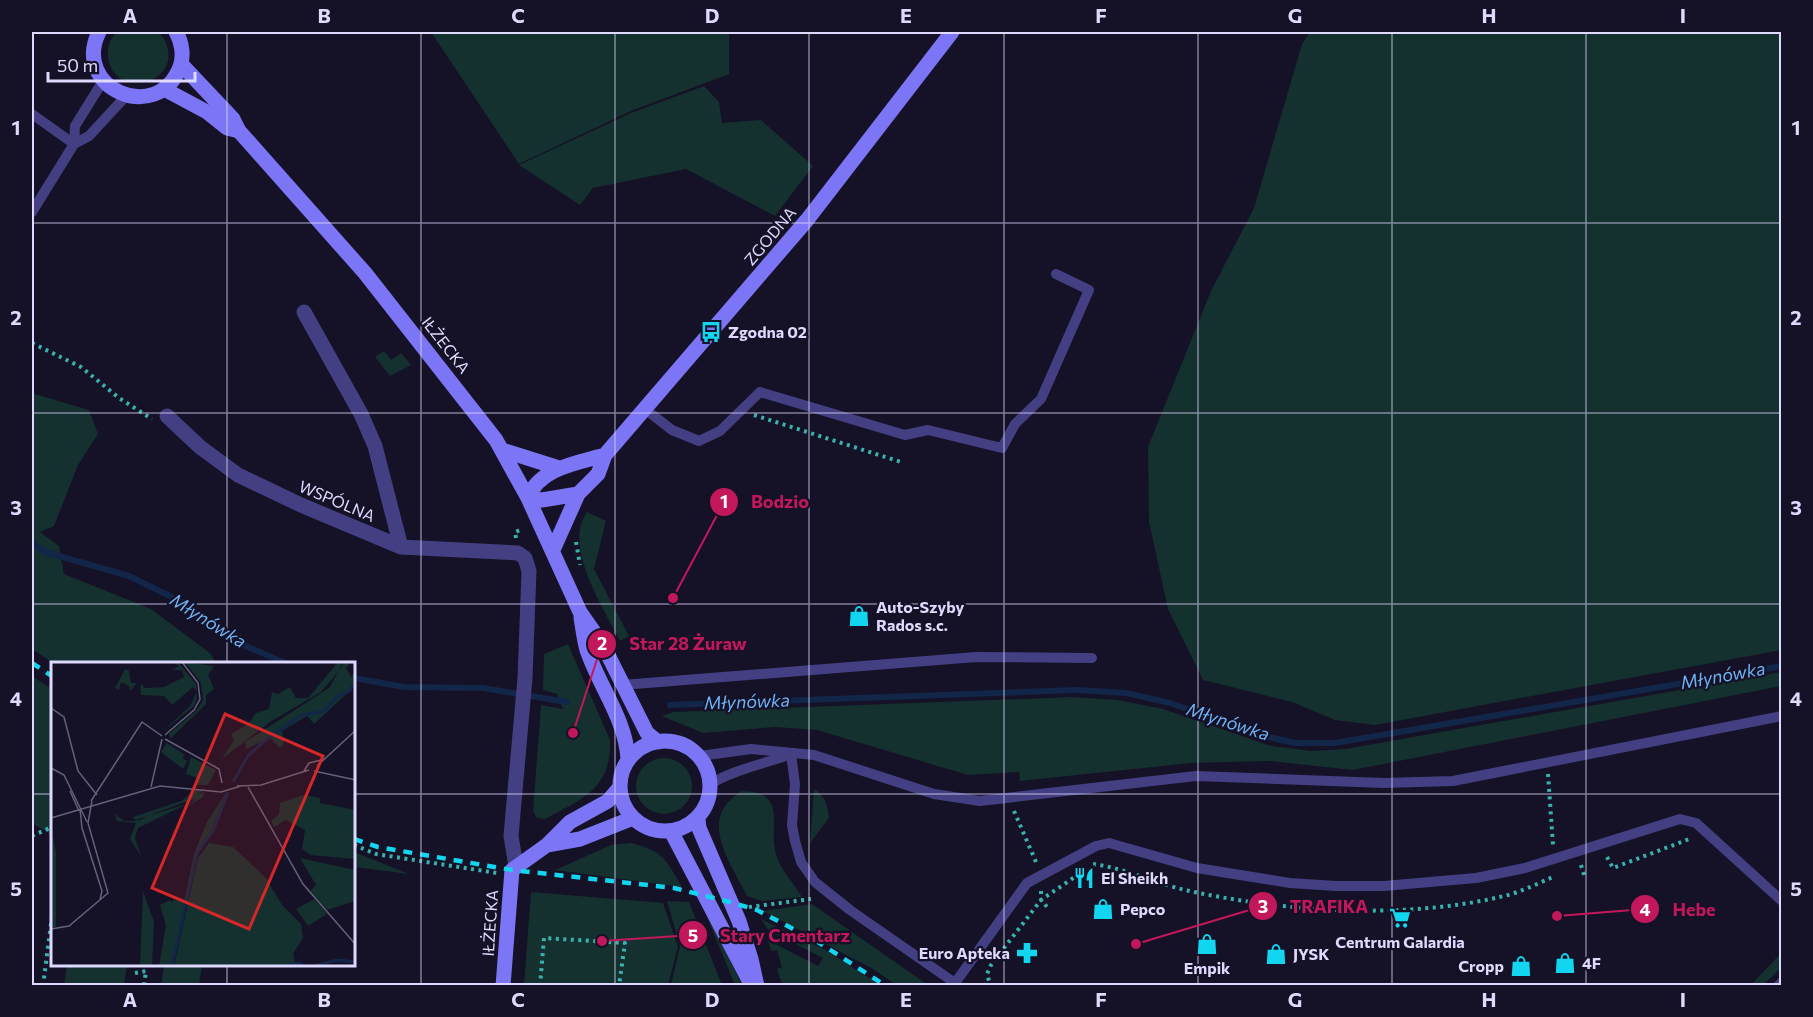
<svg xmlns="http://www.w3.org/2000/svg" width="1813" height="1017" viewBox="0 0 1813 1017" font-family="Commissioner,sans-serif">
	<rect width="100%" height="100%" fill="#151126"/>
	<!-- green -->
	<path fill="#14302f" d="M117,32H159C196,78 115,107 108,57C107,48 110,38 117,32Z
		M431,32H729V74L631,111L519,164Z
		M1310,32H1781V650L1375,725L1335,720L1292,702L1203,680L1168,609L1149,522L1148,447L1211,291L1254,208L1302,44Z
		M704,86L719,102L722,123L761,120L813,166L775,216L686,169L593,188L580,205L519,165L631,113Z
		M384,351L391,360L401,353L411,365L390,376L375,357Z
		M35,394L89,410L98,434L78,465L54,526L40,532L59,546L64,574L151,609L210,653L216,663H53L32,649V396Z
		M587,512L606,521L594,569L629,636L620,641C604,608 562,546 587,512Z
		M568,644L610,740C612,789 582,799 545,819L537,818L533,811L541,705L563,709L557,694L543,690L544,654Z
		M1781,672V686L1353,770L1269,761L1191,763L1020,781L1019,772L968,775L817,730L775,727L703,733L662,716L674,712L1073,697L1118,700L1163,709L1271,746L1312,751L1345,749Z
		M32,676L52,689V835L32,823Z
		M636 786a28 28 0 1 1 56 0a28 28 0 1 1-56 0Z
		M814,789C825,795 828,806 829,818L810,843Z
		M742,791C791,792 766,828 777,857C782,871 794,884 802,897L762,901L747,896C730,861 696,818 742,791Z
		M631,843C663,851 666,859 682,887L555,870L611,845Z
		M354,852L409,874L354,867Z
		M531,892L663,903L678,947L668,985H524Z
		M700,900L742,985H735Z
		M667,901L689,902L722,985H671L680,946Z
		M812,904L928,985H896L873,969L763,911Z
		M761,919L824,949L880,985H782L777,969L782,967L777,950L771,951L768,940L818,966L823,958L769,931Z
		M1781,953V968L1763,985H1751Z
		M67,965H127L124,985H64Z
		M164,965H202L199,985H161Z"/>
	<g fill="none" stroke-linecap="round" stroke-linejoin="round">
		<!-- stream -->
		<path stroke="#122649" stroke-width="6" d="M32,542L45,552L129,576L182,602L239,643L285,663
			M354,678L404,687L483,688L567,702
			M670,705L1076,690L1126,693L1170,703L1264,736L1295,743H1335L1782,666"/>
		<!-- path -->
		<path stroke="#38b2ad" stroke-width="4" stroke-dasharray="3 4.5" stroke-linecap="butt" d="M32,343L81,367L119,398L152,419
			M754,415L904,463
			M516,538L515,532L523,529
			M576,542L580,565
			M1548,774L1553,845
			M1014,811L1036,862
			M32,836L52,827
			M354,845L376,854L497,873
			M1607,857L1613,868L1692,838
			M1093,864C1124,868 1155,883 1185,890C1285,912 1404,920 1504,896C1521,892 1539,883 1555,876
			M1581,865L1584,875
			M1041,891V900L1048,908
			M749,907L811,899
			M135,973L146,971L144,986
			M43,986L52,916
			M540,986L544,938L625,943L619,986
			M984,986L989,981L987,974L991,965L1041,900L1079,874"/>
		<!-- lane -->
		<path stroke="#433f82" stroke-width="10" d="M32,114L74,144
			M74,144L75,126L103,81
			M32,212L74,144L89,136L126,96
			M645,409L672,430L699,441L720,431L760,392L905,435L928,430L1002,448L1015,424L1041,399L1089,290L1056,274
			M622,685L976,657L1092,658
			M791,754L795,784L792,825L795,841L801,862L815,882L850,910L955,983L1027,883L1096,846L1109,843L1197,868L1290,883L1336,886H1384L1476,878L1525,868L1680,819L1696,823L1782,901
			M700,756L751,749L814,755L934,794L980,801L1196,776L1384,783L1453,781L1782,716
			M711,784C727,772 767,763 788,755
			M1778,986L1782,982"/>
		<!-- street -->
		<path stroke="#433f82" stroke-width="15" d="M304,312L361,414L375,446L401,547
			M167,416L200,447L238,475L301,505L401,547L518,553L525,558L529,571L525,678L511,836L516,866"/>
		<!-- secondary -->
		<path stroke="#7c76f6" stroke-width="15" d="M99,32C71,88 157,126 180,67C184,56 182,42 176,32
			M181,64L233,119L239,131L365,273L496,440L528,498L580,612L603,645L647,733L658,742
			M164,89L207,112L227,128L239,131
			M502,450L559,468
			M528,498C539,468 577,463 605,455
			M528,498L542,500L578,494
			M553,550L578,494L598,474L605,455L807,220L952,32
			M581,618C583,629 584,640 587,650C599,686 626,720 628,759
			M620 786a45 45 0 1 1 90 0a45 45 0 1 1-90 0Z
			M698,819L699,828L739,921L751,959L757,986
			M671,831L752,986
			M547,845L580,839L633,818
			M503,986L512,870L547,845L570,822L608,801L619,788"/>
		<!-- rail -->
		<path stroke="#12d5f0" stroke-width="4.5" stroke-dasharray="9 8" stroke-linecap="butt" d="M32,663L52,676
			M354,839L378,847L512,870L674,888L730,902L757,910L818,942L886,986"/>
	</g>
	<!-- grid -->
	<path fill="none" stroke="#ded9fd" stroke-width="1.5" stroke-opacity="0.55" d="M227,32V663M421,32V986M615,32V986M809,32V986M1004,32V986M1198,32V986M1392,32V986M1586,32V986M32,223H1782M32,413H1782M32,604H1782M32,794H52M354,794H1782M227,964V986"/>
	<!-- icons -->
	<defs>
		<symbol id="bus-bare" viewBox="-9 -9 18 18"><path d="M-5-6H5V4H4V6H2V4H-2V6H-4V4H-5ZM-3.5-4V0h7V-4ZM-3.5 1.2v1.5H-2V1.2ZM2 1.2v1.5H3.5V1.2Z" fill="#12d5f0" stroke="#151126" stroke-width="2.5" paint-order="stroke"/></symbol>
		<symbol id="shop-bare" viewBox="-9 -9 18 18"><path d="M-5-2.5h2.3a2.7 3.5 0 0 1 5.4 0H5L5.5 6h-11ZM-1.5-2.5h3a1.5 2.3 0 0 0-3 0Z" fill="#12d5f0" stroke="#151126" stroke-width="2.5" paint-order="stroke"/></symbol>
		<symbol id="restaurant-bare" viewBox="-9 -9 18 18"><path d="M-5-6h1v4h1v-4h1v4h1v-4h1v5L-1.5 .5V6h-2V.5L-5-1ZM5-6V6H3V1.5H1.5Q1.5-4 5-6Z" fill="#12d5f0" stroke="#151126" stroke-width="2.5" paint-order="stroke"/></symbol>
		<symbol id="supermarket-bare" viewBox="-9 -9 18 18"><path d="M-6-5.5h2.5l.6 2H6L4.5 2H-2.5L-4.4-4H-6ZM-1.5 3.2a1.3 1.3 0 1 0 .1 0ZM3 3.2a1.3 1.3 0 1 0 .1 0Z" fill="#12d5f0" stroke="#151126" stroke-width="2.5" paint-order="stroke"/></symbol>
		<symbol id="pharmacy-bare" viewBox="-9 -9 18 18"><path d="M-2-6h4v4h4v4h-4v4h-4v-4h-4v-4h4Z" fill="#12d5f0" stroke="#151126" stroke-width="2.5" paint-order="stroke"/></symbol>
	</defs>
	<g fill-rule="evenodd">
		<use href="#bus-bare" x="696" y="317" width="30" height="30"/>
		<use href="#shop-bare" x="844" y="601" width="30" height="30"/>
		<use href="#restaurant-bare" x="1069" y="863" width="30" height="30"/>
		<use href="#shop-bare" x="1088" y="894" width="30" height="30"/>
		<use href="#supermarket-bare" x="1385" y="903" width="30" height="30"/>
		<use href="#shop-bare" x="1192" y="929" width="30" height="30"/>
		<use href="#pharmacy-bare" x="1012" y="938" width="30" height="30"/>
		<use href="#shop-bare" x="1261" y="939" width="30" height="30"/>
		<use href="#shop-bare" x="1550" y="948" width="30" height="30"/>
		<use href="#shop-bare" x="1506" y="951" width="30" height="30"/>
	</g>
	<g text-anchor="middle" stroke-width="4.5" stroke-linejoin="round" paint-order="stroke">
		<!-- street labels -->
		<g font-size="16" fill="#ded9fd" stroke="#151126">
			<text transform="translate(770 236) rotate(-50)" y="6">ZGODNA</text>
			<text transform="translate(446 345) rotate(52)" y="6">IŁŻECKA</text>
			<text transform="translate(337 501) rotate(23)" y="6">WSPÓLNA</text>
			<text transform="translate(490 923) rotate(-86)" y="6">IŁŻECKA</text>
		</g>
		<!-- poi labels -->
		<g font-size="16" font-weight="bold" fill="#ded9fd" stroke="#151126" text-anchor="start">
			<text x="728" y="338">Zgodna 02</text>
			<text x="876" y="613">Auto-Szyby<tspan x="876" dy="18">Rados s.c.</tspan></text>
			<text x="1101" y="884">El Sheikh</text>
			<text x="1120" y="915">Pepco</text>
			<text x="1400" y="948" text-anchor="middle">Centrum Galardia</text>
			<text x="1010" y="959" text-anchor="end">Euro Apteka</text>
			<text x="1293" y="960">JYSK</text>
			<text x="1582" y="969">4F</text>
			<text x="1504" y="972" text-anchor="end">Cropp</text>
			<text x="1207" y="974" text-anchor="middle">Empik</text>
		</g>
		<!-- water labels -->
		<g font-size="18" font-style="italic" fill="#6eb4f6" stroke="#151126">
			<text transform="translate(208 621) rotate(32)" y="6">Młynówka</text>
			<text transform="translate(1723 676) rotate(-10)" y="6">Młynówka</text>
			<text transform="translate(747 702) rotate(-2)" y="6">Młynówka</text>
			<text transform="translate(1228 722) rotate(18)" y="6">Młynówka</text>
		</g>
	</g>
	<!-- overview -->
	<g transform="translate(51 662)">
		<rect width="304" height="304" fill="#151126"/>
		<path d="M121,0H127L145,22L146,36L143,44L111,70L139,44L146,29L142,25L121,43L113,34L90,33L89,26L91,21L93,26L113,25L133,15L131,8H122L128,4ZM134,0L163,4L157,13L163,27L155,33V42L119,77L118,72L146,48L152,38L150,21ZM287,0H291L288,9L270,30L219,60L171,97L183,78L180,72L197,62L205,51L218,47L221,30L227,32L239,25L245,36H257ZM293,0H304V6L300,0L295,6L300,15L304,9V24L263,62L256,54L231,69L233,81L229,86L219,76L195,87L194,80L278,26ZM74,7L78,9L80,21H86L79,29L78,24L70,20L68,28L64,26ZM116,81L134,93L131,96L136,99L132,107L110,90ZM140,95L165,108L157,123H144L146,116L135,112ZM144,128L151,129L147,133L154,130L152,135L137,144L145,136L96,154L136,142L87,166L84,176L90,194L79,177L85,161L66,159L64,152L73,159H82L89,158L95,155L84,158L82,155L130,139ZM176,129L159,172L145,192L120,304H108L115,263L109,243L119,238L121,241L122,238L133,240L143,192L156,160ZM253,133L269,136V141L304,148V197L259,193L251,187L254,168L235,158L223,165L220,159L228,152L229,141ZM0,165L5,190V265H0ZM158,181L182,185L215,216L231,243L250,262L252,276L242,292L245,304H123L147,196ZM249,196L304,208V239L276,248L259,229L265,223ZM92,229L103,260L101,304H89ZM263,237L276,252L257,264L245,247Z" fill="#14302f"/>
		<path fill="none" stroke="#122649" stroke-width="3" d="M182,120L197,94L217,76L251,53L271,50L287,34L298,29L305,20M121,304L146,191L162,169L177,130M230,304L248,301L254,304M263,304L286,298L305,300"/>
		<path fill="none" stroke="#65617c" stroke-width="1.5" d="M0,46L13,55L27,109L46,133M114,73L143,48L149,37L147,21L131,0M114,77L168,107L171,121M266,104L305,68M0,106L13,113L36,160M253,109L258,101L270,98M263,109L305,118M186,124L210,123L258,108M100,125L111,77M197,125L252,222L305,283M19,129L28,149M40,139L91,60L111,74M29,147L31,166L51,229L49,237M0,156L109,124L170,130L190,124M0,267L18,264L57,231L37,161L41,139"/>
		<path fill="#d62828" fill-opacity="0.15" stroke="#d62828" stroke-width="3" d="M174,52L272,94L198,267L101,226Z"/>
		<rect width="304" height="304" fill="none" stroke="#ded9fd" stroke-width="3"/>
	</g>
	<!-- callouts -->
	<path fill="none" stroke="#c2185b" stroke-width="2" d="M673 598L724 502M573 733L602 644M1136 944L1263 906M1557 916L1645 909M602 941L693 935"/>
	<g fill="#c2185b" stroke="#151126" stroke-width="2">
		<circle cx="673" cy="598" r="6"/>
		<circle cx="573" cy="733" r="6"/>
		<circle cx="1136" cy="944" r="6"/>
		<circle cx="1557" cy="916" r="6"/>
		<circle cx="602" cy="941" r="6"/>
		<circle cx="724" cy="502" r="15"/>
		<circle cx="602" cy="644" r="15"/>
		<circle cx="1263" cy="906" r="15"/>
		<circle cx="1645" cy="909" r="15"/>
		<circle cx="693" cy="935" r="15"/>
	</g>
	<g font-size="18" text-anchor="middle" font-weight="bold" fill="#fff">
		<text x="724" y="508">1</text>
		<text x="602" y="650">2</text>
		<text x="1263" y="913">3</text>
		<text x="1645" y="916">4</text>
		<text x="693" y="942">5</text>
	</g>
	<g font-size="18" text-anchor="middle" font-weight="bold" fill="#c2185b" stroke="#151126" stroke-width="4.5" stroke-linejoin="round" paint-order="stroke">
		<text x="780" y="508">Bodzio</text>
		<text x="688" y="650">Star 28 Żuraw</text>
		<text x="1329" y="913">TRAFIKA</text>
		<text x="1694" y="916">Hebe</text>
		<text x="785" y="942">Stary Cmentarz</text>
	</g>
	<!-- border -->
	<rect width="1813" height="1017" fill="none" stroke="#151126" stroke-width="66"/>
	<!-- scale -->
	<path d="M48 72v9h147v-9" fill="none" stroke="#ded9fd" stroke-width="3"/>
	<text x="57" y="72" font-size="18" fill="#ded9fd" stroke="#151126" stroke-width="4.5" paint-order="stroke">50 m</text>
	<rect x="33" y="33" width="1747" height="951" fill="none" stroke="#ded9fd" stroke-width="2"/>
	<g font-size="20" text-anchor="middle" font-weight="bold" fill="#ded9fd">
		<text x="130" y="23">A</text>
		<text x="324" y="23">B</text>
		<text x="518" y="23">C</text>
		<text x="712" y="23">D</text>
		<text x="906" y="23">E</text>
		<text x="1101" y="23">F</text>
		<text x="1295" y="23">G</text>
		<text x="1489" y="23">H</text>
		<text x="1683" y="23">I</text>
		<text x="16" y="135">1</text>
		<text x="1796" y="135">1</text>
		<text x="16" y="325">2</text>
		<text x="1796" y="325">2</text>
		<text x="16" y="515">3</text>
		<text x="1796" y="515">3</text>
		<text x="16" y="706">4</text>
		<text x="1796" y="706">4</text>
		<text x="16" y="896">5</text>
		<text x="1796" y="896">5</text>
		<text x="130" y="1007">A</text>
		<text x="324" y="1007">B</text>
		<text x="518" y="1007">C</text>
		<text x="712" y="1007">D</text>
		<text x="906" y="1007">E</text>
		<text x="1101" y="1007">F</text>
		<text x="1295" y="1007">G</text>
		<text x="1489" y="1007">H</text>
		<text x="1683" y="1007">I</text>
	</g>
</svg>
